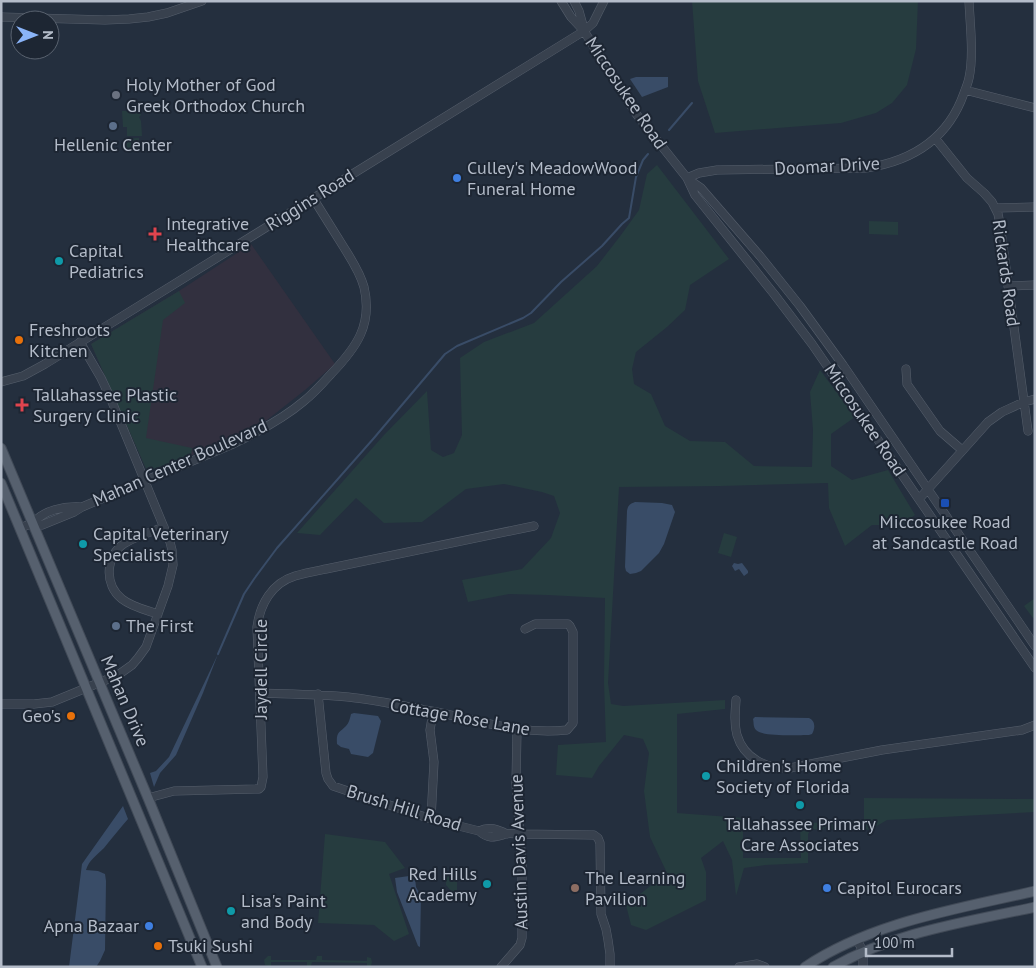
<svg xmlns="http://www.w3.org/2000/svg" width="1036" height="968" viewBox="0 0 1036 968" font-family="'PT Sans',sans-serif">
	<rect width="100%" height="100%" fill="#242f3e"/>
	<!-- medical -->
	<path fill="#32303f" d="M251,244L335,364L305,390L267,420L191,456L147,471L91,344L179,291Z"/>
	<!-- green -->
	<path fill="#263c3f" d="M692,1H918L916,49L907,85L892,103L876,113L841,123L715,133L698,81Z
		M140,110L141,115L139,117L141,121L142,136H127V127H123L122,111Z
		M139,138V149H126L125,139Z
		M657,165L729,259L690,285L685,310L667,327L636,352L632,369L634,384L651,394L665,426L690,441L725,442L754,466L812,467L813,430L810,392L820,370L855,417L831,434V466L852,480L888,470L915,515L901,525H872L845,546L829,508L828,483L721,486L619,487L608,683L611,704L623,706L725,700V709L677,714V813L743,818V858H801L800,823L864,822V798L1035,799V812L887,820L870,830L855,827L838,831L825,827L823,830L811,829L808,834V863L765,865L744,868L736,896L732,860L723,841L701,858L706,872V900L646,930L631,925L626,905L667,873L650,837L644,791L649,753L643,739L624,735L599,766L592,778L556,775L558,745L606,742L604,682L605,598L548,595L509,594L468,602L462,580L522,569L551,538L560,513L554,496L542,492L504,484L466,489L422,522L384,523L356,498L320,535L297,533L384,435L427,391L431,450L443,457L454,453L462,435L460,358L484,342L534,323L597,266L621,235L639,210L647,174Z
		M869,221L898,222V235L869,234Z
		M179,291L185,303L163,320L146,438L192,448L191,456L147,471L91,344Z
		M724,533L737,537L731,557L718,553Z
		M1035,598V617L1033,618L1024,606Z
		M325,834L385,842L405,868L389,874L409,934L394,941L374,925L318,923Z
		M455,872L457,873V892H452L446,885V879L450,873Z
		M268,956H271V960H316L317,956H322V960L367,961V957L371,958L372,962L371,966L367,967V963L312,962L311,966H307V962H271V967L265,965L264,960Z"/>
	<!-- water -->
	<path fill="#394c67" d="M636,77H668V87L642,97L630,79Z
		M635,502L662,503L672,505L675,512L664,544L659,553L641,571L636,573L630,574L626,571L625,567L627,511C628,505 630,504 635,502Z
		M734,563L738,564L742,563L748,571V573L744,576L739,569L735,571L732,566Z
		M218,654L203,693L176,755L160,773L154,787L150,773L156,771L169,757Z
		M354,713L378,716L381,721L373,753L368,757L351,754L349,749L341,747L337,744C336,732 339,733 346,726C349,723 350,718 351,714Z
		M755,717L809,718C816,721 815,729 812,734L809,735C799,735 762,737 756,730C753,727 754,723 753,719Z
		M123,806L128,819C120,828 112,838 104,848C97,855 89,860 86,870L98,871L105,874L106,881L105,950L100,961L96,967H69L82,864Z
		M409,876H412L415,878L416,887L421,896L420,947L418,946L397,892L395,878Z"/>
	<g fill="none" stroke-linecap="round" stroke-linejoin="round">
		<!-- stream -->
		<path stroke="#394c67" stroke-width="2" d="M669,130L692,103
			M218,654L244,594L254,579L277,548L374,438L445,354L457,346L523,318L531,313L561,282L602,246L622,224L629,218L636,177L643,160L648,154"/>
		<defs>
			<path id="minor" d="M561,1L571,17L584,31L637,115L687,178L695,195L774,294L812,344L1035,668
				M574,1L579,11L584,29
				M1,17L105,20L129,19L148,17L167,13L202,1
				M965,90L1035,108
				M935,138L967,178L984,193L992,202L998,214L1000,224L1028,431
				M687,178L699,173L717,170L866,168C912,161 948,139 964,93C966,88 968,83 969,78C974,55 970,25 969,1
				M688,179L701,188L760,256L800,306L843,365L1035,646
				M995,208L1035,207
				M1008,286L1035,285
				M906,369L907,384L940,431L962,450
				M1,382L23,376L45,364L584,31L593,23L604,1
				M919,499L988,422L1002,412L1024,402L1035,399
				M33,523C44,510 64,506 81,507
				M20,528L33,523L42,525L74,512L82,507L233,444C256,433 284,418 304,401C314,393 322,384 331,374C356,348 373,325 364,287C360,272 351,259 343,246C333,230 323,214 313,198
				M158,614C146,610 132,607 122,599C104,585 105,556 125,543C137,536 151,532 164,527
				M260,693C289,694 319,694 348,697C376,700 404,706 431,711C478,720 519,735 567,730L573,723V632L570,626L568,624H535L525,629
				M318,694L326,773L328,779L333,786L431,819L479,831C489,840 495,837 506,834C510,833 515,834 519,834L594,835L598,838L600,843L601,914L606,929L608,940L610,954V967
				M736,700C735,712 734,724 737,735C744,759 767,769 790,768L882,750L1022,730L1035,725
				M1,704H34L52,702L118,675L132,665L138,658L146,647L168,586L173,565L172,550L170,542L110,397L101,378L80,342
				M148,798L174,791L259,789L261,787L263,777L257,627C260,604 272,583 295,576C305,573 316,571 326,569L534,526
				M431,819L434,762L430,730L433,712
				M479,831C489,826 497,829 507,834
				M857,939L863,952V967
				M501,967L520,945L522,938V865L516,784L517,729
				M739,967L757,964L765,967"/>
			<path id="major" d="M1,448L148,798L217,967
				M1,483L202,967
				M805,967C872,922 958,909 1035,891
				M833,967C895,932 967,922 1035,907"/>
		</defs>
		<!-- minor casing -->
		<use href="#minor" stroke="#565f6c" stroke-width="9"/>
		<!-- major casing -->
		<use href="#major" stroke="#414a57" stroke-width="11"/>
		<!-- minor -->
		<use href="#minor" stroke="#38414e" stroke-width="8"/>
		<!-- major -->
		<use href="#major" stroke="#56606e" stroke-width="9"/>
	</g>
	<!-- markers -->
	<circle fill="#6b7280" stroke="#1d2633" stroke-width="2" cx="116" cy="95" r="5"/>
	<g fill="#5c6f8a" stroke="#1d2633" stroke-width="2">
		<circle cx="113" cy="126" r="5"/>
		<circle cx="116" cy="626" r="5"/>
	</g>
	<g fill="#3f7fe0" stroke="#1d2633" stroke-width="2">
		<circle cx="457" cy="178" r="5"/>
		<circle cx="827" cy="888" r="5"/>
		<circle cx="149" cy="926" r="5"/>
	</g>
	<g fill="#e0444e" stroke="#1d2633" stroke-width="2">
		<path d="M152.5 226.5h5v5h5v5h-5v5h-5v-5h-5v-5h5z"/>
		<path d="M19.5 397.5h5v5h5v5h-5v5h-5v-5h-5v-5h5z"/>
	</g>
	<g fill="#0f9aa8" stroke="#1d2633" stroke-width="2">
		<circle cx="59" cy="261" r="5"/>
		<circle cx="83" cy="544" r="5"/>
		<circle cx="706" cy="776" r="5"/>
		<circle cx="800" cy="805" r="5"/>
		<circle cx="487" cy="884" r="5"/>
		<circle cx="231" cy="911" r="5"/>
	</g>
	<g fill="#e8710a" stroke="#1d2633" stroke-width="2">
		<circle cx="19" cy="340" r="5"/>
		<circle cx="71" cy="716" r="5"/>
		<circle cx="158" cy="946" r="5"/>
	</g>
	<rect fill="#1a4fb4" stroke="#1d2633" stroke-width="2" x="940" y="498" width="10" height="10" rx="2.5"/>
	<circle fill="#8d6e63" stroke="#1d2633" stroke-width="2" cx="575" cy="888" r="5"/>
	<g text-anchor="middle" stroke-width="4" stroke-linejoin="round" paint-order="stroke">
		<!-- poi labels -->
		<g font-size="18" fill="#b4bcc9" stroke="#1d2633" text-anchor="start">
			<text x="126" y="91">Holy Mother of God<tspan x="126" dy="21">Greek Orthodox Church</tspan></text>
			<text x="113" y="151" text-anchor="middle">Hellenic Center</text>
			<text x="467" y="174">Culley's MeadowWood<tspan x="467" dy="21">Funeral Home</tspan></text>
			<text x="166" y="230">Integrative<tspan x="166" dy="21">Healthcare</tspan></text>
			<text x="69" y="257">Capital<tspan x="69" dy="21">Pediatrics</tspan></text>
			<text x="29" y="336">Freshroots<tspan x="29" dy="21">Kitchen</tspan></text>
			<text x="33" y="401">Tallahassee Plastic<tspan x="33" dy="21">Surgery Clinic</tspan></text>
			<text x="945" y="528" text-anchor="middle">Miccosukee Road<tspan x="945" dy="21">at Sandcastle Road</tspan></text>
			<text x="93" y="540">Capital Veterinary<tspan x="93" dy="21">Specialists</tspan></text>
			<text x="126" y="632">The First</text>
			<text x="61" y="722" text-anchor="end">Geo's</text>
			<text x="716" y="772">Children's Home<tspan x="716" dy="21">Society of Florida</tspan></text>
			<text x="800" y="830" text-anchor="middle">Tallahassee Primary<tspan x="800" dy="21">Care Associates</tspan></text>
			<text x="477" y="880" text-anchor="end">Red Hills<tspan x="477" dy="21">Academy</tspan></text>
			<text x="585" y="884">The Learning<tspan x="585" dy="21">Pavilion</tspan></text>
			<text x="837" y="894">Capitol Eurocars</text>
			<text x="241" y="907">Lisa's Paint<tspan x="241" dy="21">and Body</tspan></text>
			<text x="139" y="932" text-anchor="end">Apna Bazaar</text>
			<text x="168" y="952">Tsuki Sushi</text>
		</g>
		<!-- street labels -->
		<g font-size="18" fill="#b4bcc9" stroke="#1d2633">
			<text transform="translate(626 93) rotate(56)" y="6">Miccosukee Road</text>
			<text transform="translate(827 166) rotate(-3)" y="6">Doomar Drive</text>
			<text transform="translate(310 200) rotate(-32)" y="6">Riggins Road</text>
			<text transform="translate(1006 273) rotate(82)" y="6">Rickards Road</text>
			<text transform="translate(865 420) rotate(56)" y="6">Miccosukee Road</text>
			<text transform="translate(180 463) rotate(-24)" y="6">Mahan Center Boulevard</text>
			<text transform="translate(261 669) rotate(-90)" y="6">Jaydell Circle</text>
			<text transform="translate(125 701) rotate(67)" y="6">Mahan Drive</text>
			<text transform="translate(460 717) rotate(10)" y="6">Cottage Rose Lane</text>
			<text transform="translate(404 808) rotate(17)" y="6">Brush Hill Road</text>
			<text transform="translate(519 852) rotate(-92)" y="6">Austin Davis Avenue</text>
		</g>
	</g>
	<!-- border -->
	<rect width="1036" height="968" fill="none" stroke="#b4bcc9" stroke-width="5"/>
	<!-- north arrow -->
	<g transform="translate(35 35) rotate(90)"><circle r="24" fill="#1d2633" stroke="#59626f"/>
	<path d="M0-4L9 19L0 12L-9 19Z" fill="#8ab4f8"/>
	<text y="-8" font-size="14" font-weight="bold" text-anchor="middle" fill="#b4bcc9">N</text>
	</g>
	<!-- scale -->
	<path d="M866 948v8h86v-8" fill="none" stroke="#b4bcc9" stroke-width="2.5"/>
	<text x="874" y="948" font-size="15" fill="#b4bcc9" stroke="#1d2633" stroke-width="4" paint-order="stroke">100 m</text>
</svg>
